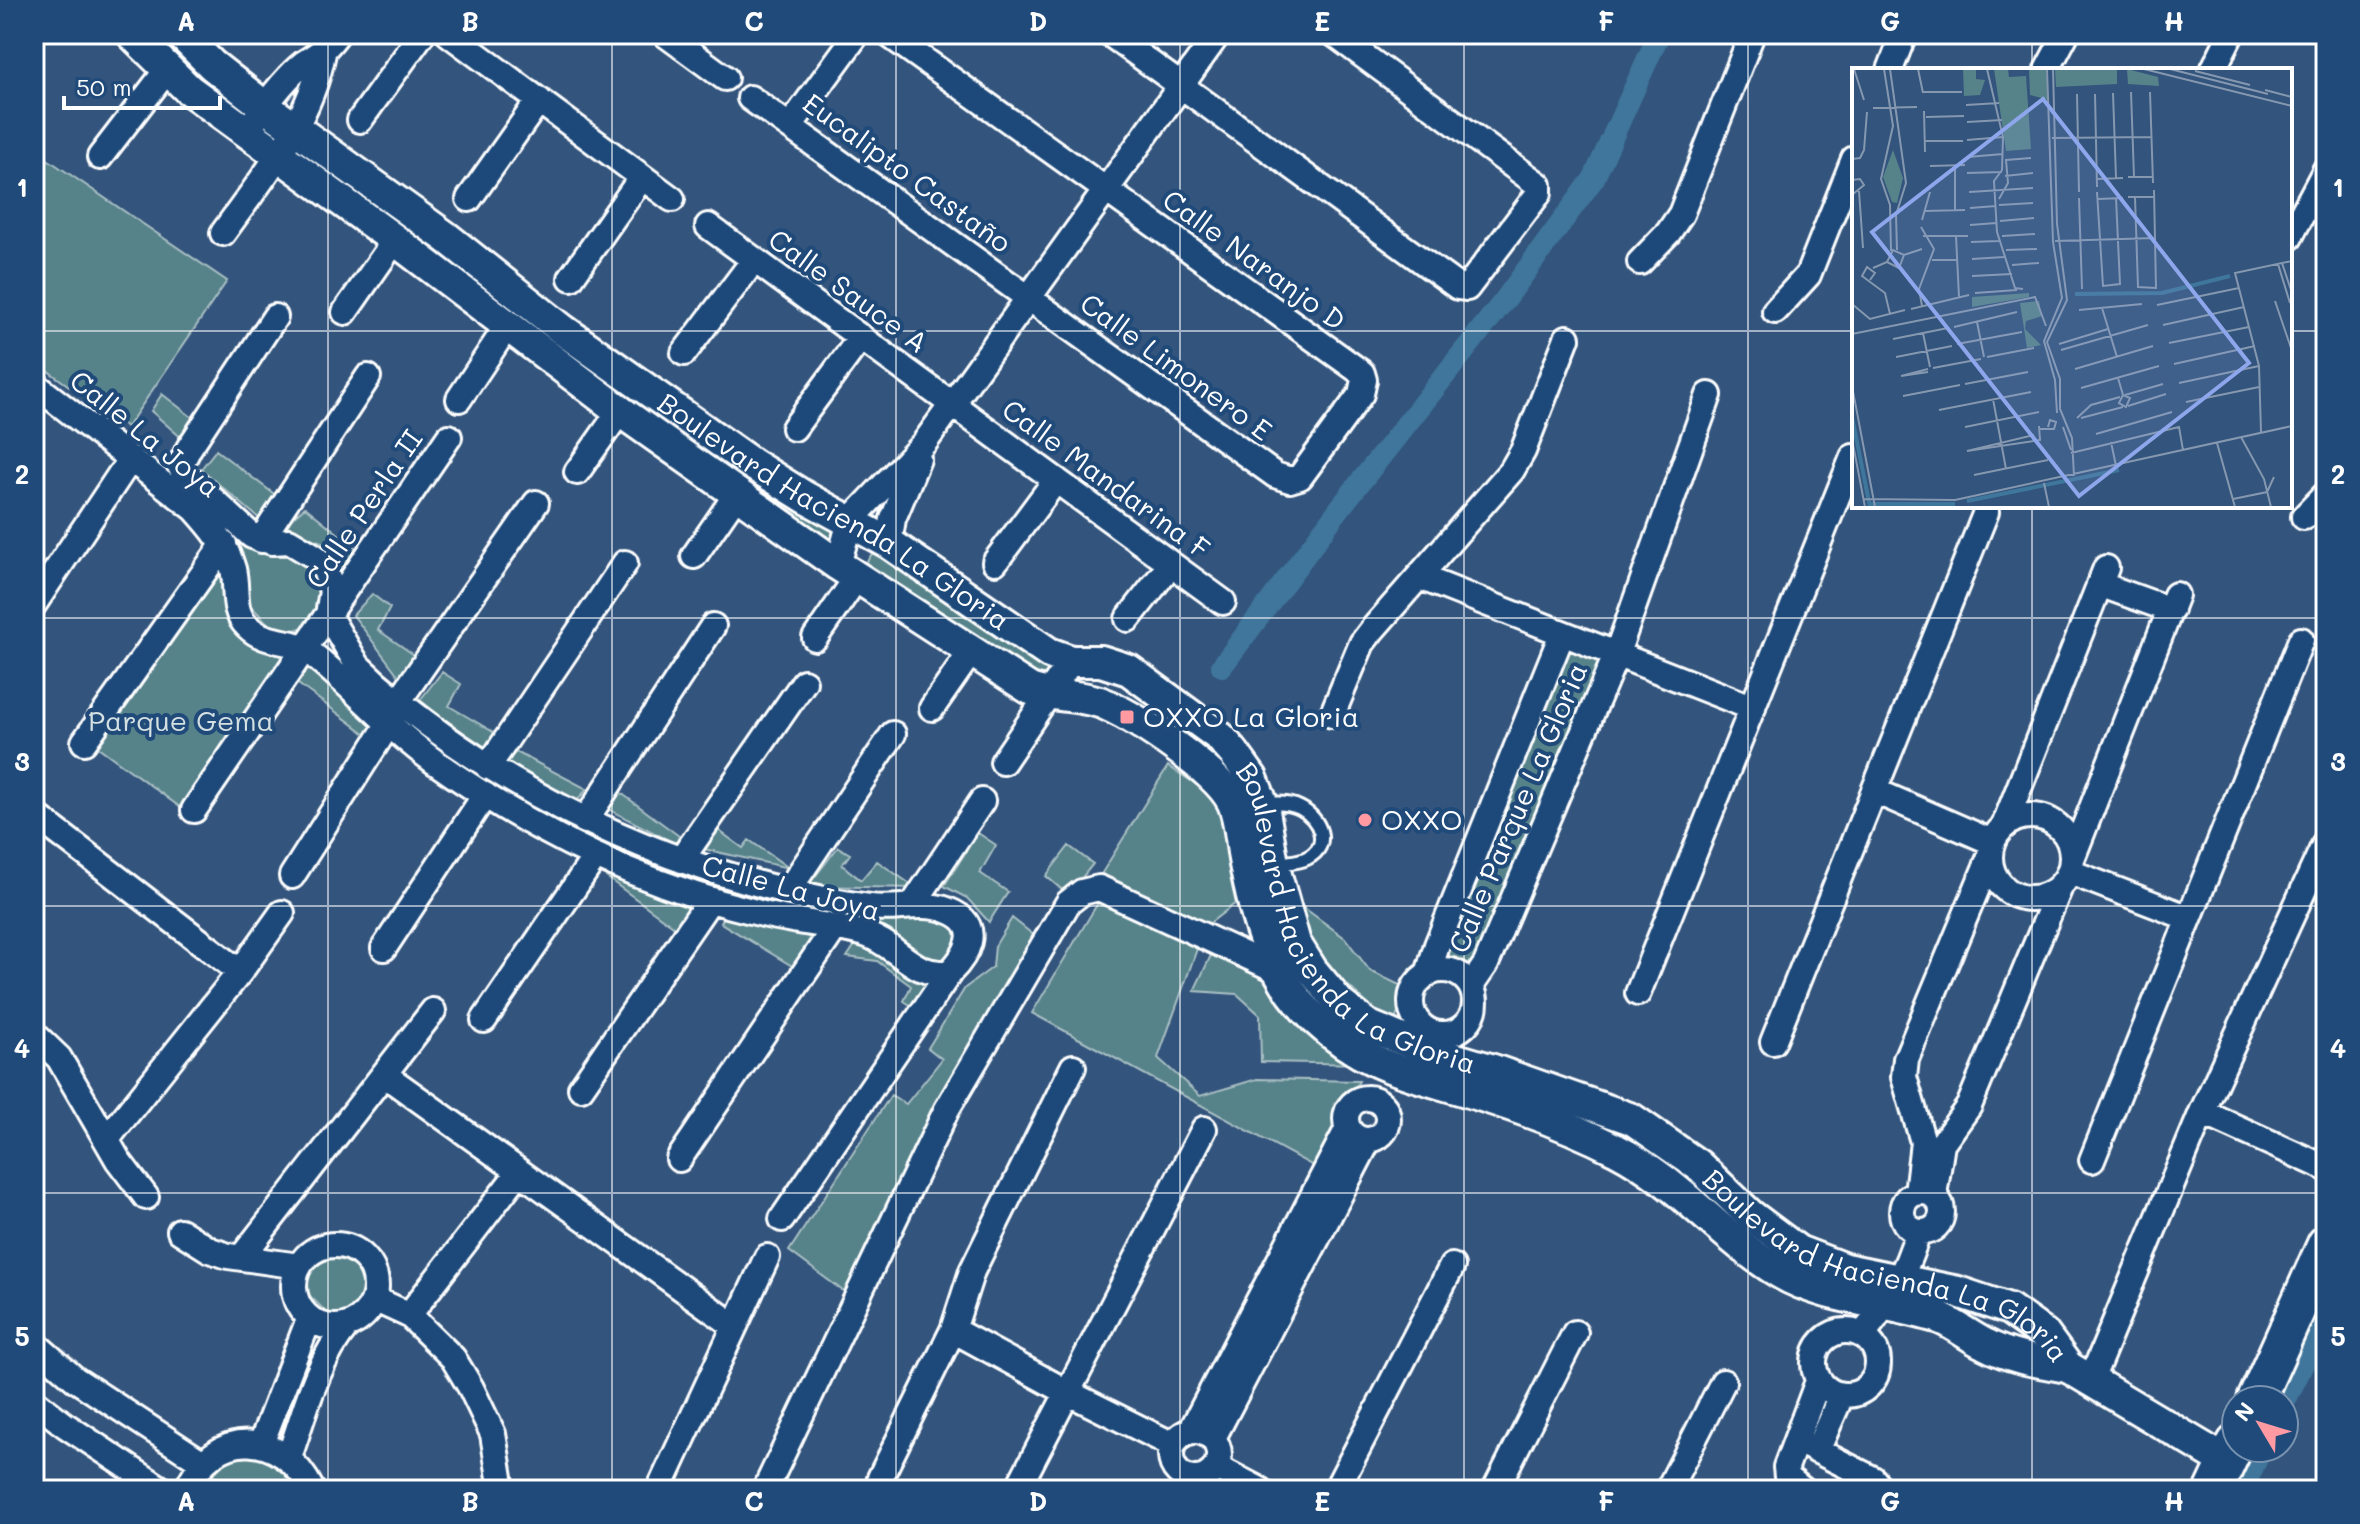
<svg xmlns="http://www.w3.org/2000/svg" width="2360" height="1524" viewBox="0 0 2360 1524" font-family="Mali,sans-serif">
	<rect width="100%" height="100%" fill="#33547c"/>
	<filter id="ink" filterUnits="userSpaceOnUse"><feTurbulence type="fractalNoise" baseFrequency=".0125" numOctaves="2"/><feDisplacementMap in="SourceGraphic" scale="16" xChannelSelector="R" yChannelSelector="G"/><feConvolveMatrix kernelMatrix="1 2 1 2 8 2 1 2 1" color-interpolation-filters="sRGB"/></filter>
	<g filter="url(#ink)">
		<!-- green -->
		<path fill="#56828a" stroke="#aac0c4" stroke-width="2" d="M34,150L227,281L127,427L34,361Z
			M574,345L843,525L832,547L563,359Z
			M162,394L197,421L186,442L151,411Z
			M216,450L278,497L261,520L201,469Z
			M305,507L361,552L345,574L325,543L280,528Z
			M238,541L313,562L326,590L310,625L279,635L248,603Z
			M878,545L1059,665L1045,688L863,567Z
			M227,564L234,628L294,651L184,810L98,747Z
			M372,594L390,608L378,630L420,659L404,683L353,615Z
			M1564,647L1605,661L1472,975L1456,967L1437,965Z
			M306,658L379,725L370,737L294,681Z
			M442,672L461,684L449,706L500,736L486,756L420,700Z
			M355,687L631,846L625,864L450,768Z
			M516,752L587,789L577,801L505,763Z
			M1168,766L1223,802L1241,899L1202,929L1100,876Z
			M617,790L679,836L676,844L604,807Z
			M718,830L743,848L749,840L789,868L704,849Z
			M978,833L996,845L980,873L1008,892L989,922L967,898L944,886Z
			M1069,846L1093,864L1068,895L1046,876Z
			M838,847L850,854L842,865L861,880L877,861L916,888L808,886Z
			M642,856L929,913L963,930L949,964L928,965L886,930L774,907L639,867Z
			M610,869L697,903L680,931L606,877Z
			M1102,896L1198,946L1158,1058L1200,1096L1257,1079L1359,1081L1313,1166L1032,1013Z
			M1296,902L1345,938L1370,971L1408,989L1392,1027L1320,959Z
			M727,910L826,931L797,969L721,923Z
			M1012,918L1036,937L847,1294L789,1251L891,1095L906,1104L942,1059L928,1048L965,988L993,967L995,946Z
			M857,942L899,964L933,989L918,1010L904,1001L911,986L877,961L847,957Z
			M1213,951L1270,977L1362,1064L1261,1062L1260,1015L1237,994L1194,991Z
			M345,1252L366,1270L368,1295L351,1313L328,1314L306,1292L311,1265Z
			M265,1452L298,1478L301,1490H207L209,1479L229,1457Z"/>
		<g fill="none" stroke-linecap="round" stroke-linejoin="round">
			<!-- canal -->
			<path stroke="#3f769b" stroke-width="22" d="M1222,666L1343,504L1507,297L1594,178L1659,34
				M2284,1403L2326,1317
				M2242,1490L2262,1448"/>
			<defs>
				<path id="service" d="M1262,805C1274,803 1288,802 1300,808C1320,818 1332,846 1307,858C1298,863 1285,862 1275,864"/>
				<path id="minor" d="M449,34L672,199
					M665,34L725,78
					M1110,34L1458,287L1467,288L1539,193V185L1334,34
					M1890,70L1904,34
					M2047,70L2066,34
					M2213,70L2231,34
					M750,98L1275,475L1290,480L1300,477L1361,394L1364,380L1362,373L888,34
					M360,120L422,34
					M254,121C268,101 285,78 304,63C322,51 323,52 337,34
					M790,126L857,34
					M100,157L167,70
					M469,199L539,100
					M708,226L1223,602
					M223,233C263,177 310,122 323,53
					M2290,237L2326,169
					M1640,262L1668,233L1681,214L1752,34
					M571,278L642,177
					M1775,311L1808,275L1854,159
					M345,312L395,240
					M684,353L754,260
					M34,384L195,509C212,528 226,544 233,569C238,589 231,610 247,626C267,646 292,638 308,651C352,685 389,729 435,762C535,833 645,886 763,914C797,922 832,925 865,934C897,944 914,979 950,972C966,956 983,928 954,913C928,899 898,911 870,907C843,904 814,897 787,891C635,855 494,784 375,682L358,666L328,615L332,591L324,567L314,556L289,541L272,542L252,536L183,472L180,466L189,448L275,317
					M459,399L508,325
					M794,428L861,337
					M577,472L620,411
					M2304,517L2326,494
					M261,540L368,377
					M889,543L893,519L918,459
					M694,556L736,495
					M995,562L1056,480
					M838,565L850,521L925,442L1218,34
					M1420,577L1753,708
					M2099,584L2171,610
					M34,604L131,458
					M1128,619L1171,564
					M815,638L857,577
					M398,702L536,503
					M932,708L971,652
					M1332,715L1362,643L1372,630L1512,470L1523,451L1567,338
					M84,742L224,544
					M1003,762L1071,661
					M488,767L625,563
					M1875,791L1992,842
					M194,810L449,437
					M34,814L240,972
					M1990 857a41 41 0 1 1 82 0a41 41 0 1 1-82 0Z
					M585,821L713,626
					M2004,826L2106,568
					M2073,856L2176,595
					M681,860L804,682
					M2070,872L2189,918
					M292,876L388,725
					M788,891L893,734
					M912,906L982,801
					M384,948L485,795
					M1411 1002a32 32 0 1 1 64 0a32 32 0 1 1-64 0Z
					M1428,974L1437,945L1562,634
					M1471,986L1486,964L1617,653L1709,395
					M1638,993L1853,457
					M484,1020L595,857
					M34,1034L59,1058L118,1160L146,1197
					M1773,1042L1986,512
					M385,1075L733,1325
					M581,1088L710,900
					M1346 1119a21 21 0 1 1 42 0a21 21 0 1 1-42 0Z
					M2202,1112L2326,1168
					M107,1139L240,972L282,913
					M679,1159L834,929
					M2092,1160L2301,640
					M1902 1212a20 20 0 1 1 40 0a20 20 0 1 1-40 0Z
					M1917,1193L1923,1142L1904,1077L1906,1059L1989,859
					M1934,1195L1942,1144L1969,1106L2060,887
					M782,1219L950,972
					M180,1231L210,1250L228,1256L299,1266
					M294 1286a41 41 0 1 1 82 0a41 41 0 1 1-82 0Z
					M241,1258L433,1011
					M374,1299L409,1315L453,1358L471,1388L493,1434L502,1490
					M409,1315L519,1172
					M953,1330L1067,1392L1173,1445
					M1814 1363a32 32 0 1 1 64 0a32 32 0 1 1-64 0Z
					M1863,1334C1889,1302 1906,1272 1918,1232
					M34,1343L75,1379L203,1463
					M2091,1380L2202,1112L2326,841
					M34,1401L65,1425L163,1490
					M1191,1431L1348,1128
					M1171 1455a24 24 0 1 1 48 0a24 24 0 1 1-48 0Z
					M1213,1438L1368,1141
					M1796,1440L1873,1479L1882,1490
					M261,1444L309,1319
					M1817,1451L1841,1396
					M289,1457C305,1412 316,1363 347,1326
					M1216,1467L1260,1490
					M880,1478L953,1330L972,1271L1073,1067
					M187,1490C213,1426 283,1430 312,1490
					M659,1490L767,1257
					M765,1490L947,1109L1068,903L1082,892L1099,888L1275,969
					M1017,1490L1204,1129
					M1336,1490L1452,1266
					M1495,1490L1575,1333
					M1668,1490L1723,1382
					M1803,1490L1787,1477L1786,1467L1818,1381"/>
				<g id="tertiary">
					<path d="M132,34L188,89L395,240L620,411L838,565L1030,689C1055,698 1083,694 1107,705C1140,720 1216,770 1232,801C1240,817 1241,842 1244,859C1255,918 1270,977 1315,1019C1370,1071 1415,1074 1482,1096C1526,1110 1576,1129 1617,1150C1679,1182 1721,1237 1780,1273C1825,1300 1889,1301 1939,1318C1955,1324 1970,1337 1985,1344C2011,1358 2039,1362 2068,1367"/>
					<path id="s1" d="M181,34L212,65L264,106L446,237L563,330L752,464L805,497L889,543L1049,653L1071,661H1101L1129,670L1220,737L1234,753L1252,778L1263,805L1273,864L1295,943L1312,970L1341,1005L1367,1025L1429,1051L1493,1070L1632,1119L1698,1165L1750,1215L1798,1251L1845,1269L1958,1292L2009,1309L2044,1334L2068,1367L2227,1462"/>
				</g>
				<path id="secondary" d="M2256,1400L2326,1244
					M2214,1490L2236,1443"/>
			</defs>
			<!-- service casing -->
			<use href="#service" stroke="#fff" stroke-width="18"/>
			<!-- minor casing -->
			<use href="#minor" stroke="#fff" stroke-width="30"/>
			<!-- tertiary casing -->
			<use href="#tertiary" stroke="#fff" stroke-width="36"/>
			<!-- secondary casing -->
			<use href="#secondary" stroke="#fff" stroke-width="42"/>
			<!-- service -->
			<use href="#service" stroke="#1f4a7a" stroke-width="12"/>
			<!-- minor -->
			<use href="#minor" stroke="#1f4a7a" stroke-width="24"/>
			<!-- tertiary -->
			<use href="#tertiary" stroke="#1f4a7a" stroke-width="30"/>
			<!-- secondary -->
			<use href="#secondary" stroke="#1f4a7a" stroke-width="36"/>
		</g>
	</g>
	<!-- grid -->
	<path fill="none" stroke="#fff" stroke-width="2" stroke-opacity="0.55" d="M328,34V1490M612,34V1490M896,34V1490M1180,34V1490M1464,34V1490M1748,34V1490M2032,34V70M34,331H1854M2290,331H2326M2032,506V1490M34,618H2326M34,906H2326M34,1193H2326"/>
	<!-- markers -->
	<g fill="#ff9aa2" stroke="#1f4a7a" stroke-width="3">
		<rect x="1119" y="709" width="16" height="16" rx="4"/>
		<circle cx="1365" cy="820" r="8"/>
	</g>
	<g text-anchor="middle" stroke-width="8" stroke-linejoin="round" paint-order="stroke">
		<!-- street labels -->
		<g font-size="28" fill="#fff" stroke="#1f4a7a">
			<text transform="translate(907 173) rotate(36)" y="10">Eucalipto Castaño</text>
			<text transform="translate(1254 260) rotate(36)" y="10">Calle Naranjo D</text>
			<text transform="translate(848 291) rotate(36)" y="10">Calle Sauce A</text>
			<text transform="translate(1176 367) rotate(36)" y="10">Calle Limonero E</text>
			<text transform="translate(145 434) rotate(39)" y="10">Calle La Joya</text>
			<text transform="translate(1106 479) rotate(36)" y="10">Calle Mandarina F</text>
			<text transform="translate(364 509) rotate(-56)" y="10">Calle Perla II</text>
			<text dy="10" stroke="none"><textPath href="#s1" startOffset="810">Boulevard Hacienda La Gloria</textPath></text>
			<text transform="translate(1518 808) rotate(-67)" y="10">Calle Parque La Gloria</text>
			<text transform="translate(791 888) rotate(15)" y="10">Calle La Joya</text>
			<text dy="10" stroke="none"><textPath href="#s1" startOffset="1506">Boulevard Hacienda La Gloria</textPath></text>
			<text dy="10" stroke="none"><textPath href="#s1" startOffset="2178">Boulevard Hacienda La Gloria</textPath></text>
		</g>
		<!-- poi labels -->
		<g font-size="28" fill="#fff" stroke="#1f4a7a" text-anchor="start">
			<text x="1143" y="727">OXXO La Gloria</text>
			<text x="1381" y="830">OXXO</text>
		</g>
		<!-- park labels -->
		<g font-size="28" fill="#d5e0e2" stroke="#1f4a7a">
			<text x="181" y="731">Parque Gema</text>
		</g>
	</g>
	<!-- overview -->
	<g transform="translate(1852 68)">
		<rect width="440" height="440" fill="#33547c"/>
		<path d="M111,1H124V11L133,12L128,27L112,28ZM142,1H156L157,9L174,8L179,81L154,83ZM177,1H194L197,32L178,27ZM203,1H265V16L204,19ZM275,1L306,9L307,18L276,16ZM41,82L51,110L45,135L40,134L31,109ZM177,225V229L120,239V229ZM187,233L190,248L174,253L173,261L189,277L175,280L168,235Z" fill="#56828a"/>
		<path fill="none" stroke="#3f769b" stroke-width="4" d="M223,226L310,225L378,208M0,349L18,439M115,433L267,402M17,436H103"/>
		<path fill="none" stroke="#8598b0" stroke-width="2" d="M2,1L12,32M32,1L41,58L29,111L38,137L39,183M38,1L54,115L44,147L45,182M66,1L71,25M135,1L151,69L150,102L142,113L145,164L163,220L171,221M195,1L201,174L210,230L192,273L203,312L205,345M201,1L205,156L215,232L195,274L208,311V341L220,370L222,408M292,1L440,38M318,1L416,26M343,3L398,17M413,22L440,29M71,24H110M279,24L282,109M298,24L301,115M261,25L264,110M225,26L227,124M243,26L245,119M114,37L147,35M21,40L65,39M72,43L73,84M74,49L112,48M115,54L150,52M200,70L300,69M115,72L151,69M73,73H111M116,89L151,86M0,91L8,90L12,82L15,44M78,98L113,97M103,98V143M115,105L150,104M153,108L181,105M276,109H301M245,111L271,110M0,112L8,111L12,117L0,127M7,123L11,180M117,124L181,120M245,124L251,218L268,216L264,130M276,129H302M283,129L286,219L304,220L302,122M227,130L230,221M147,131L156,115L154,92L179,90M246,131L271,130M147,137L181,135M118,140L144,138M73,143L113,142M70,152L78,124M148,153L182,150M118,157L144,155M69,159L82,181L67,221L70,238M71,168H116M104,168L107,229M150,168L183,166M203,173L303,170M119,174L147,173M154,182L185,181M120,191L152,189M80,192H105M35,194L47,200L52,187M430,195L440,225M426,196L438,235M160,197L187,195M21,200L35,194L41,182L52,187L70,181M120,208L160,206M18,212L23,205L15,199L10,208L33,225L38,246M123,225L165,222M423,233L440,283M0,236L18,251L53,242M305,237L387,220M250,240L265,289M59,241L117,227M227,242L290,236M125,254L132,289M311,257L392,239M102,259L165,244M71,265L78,299M0,266L183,229L194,258M41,271L96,260M317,275L397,259M105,276L170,264M207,276L256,261M209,282L296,257M44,289L100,278M135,289L182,280M322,296L403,278M81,300L129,291M76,301L49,308L76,304M223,301L301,278M266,310L271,327L267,335L274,339L278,330L271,327M327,315L407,298M113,316L176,304M0,318L23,439M229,320L307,298M273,327L311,316M51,328L108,317M141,331L154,401M334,334L407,319M276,338L314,326M87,342L179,324M225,350L239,337L268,329M229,350L271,339M113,359L187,344M211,359L219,382M187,361H202L204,354L198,352L196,359M409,364L407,298L383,205L440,193M244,366L320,344M182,367L115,383L188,372L187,358M389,369L412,411L419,439M0,371L13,439M259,374L264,398M365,375L383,439M219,385L327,359L331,382M122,407L196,392M192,415L197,439M12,431L103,432L440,358M381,431L415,424L422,409"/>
		<path fill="#8ea6ec" fill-opacity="0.15" stroke="#8ea6ec" stroke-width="4" d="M191,31L397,295L227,428L20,164Z"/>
		<rect width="440" height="440" fill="none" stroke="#fff" stroke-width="4"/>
	</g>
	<!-- margin -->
	<rect width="2360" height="1524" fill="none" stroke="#1f4a7a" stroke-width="88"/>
	<!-- north arrow -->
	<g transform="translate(2260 1424) rotate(308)"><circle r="38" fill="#1f4a7a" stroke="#7992af" stroke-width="2"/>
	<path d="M0-6L14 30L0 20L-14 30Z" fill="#ff9aa2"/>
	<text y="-12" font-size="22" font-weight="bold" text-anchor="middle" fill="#ffffff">N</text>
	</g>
	<!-- scale -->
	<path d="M64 96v12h156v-12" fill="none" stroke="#ffffff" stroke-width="4"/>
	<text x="76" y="96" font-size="24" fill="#ffffff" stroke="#1f4a7a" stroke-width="6" paint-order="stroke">50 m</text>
	<rect x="44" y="44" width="2272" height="1436" fill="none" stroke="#fff" stroke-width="3"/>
	<g font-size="26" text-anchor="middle" font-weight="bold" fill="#fff">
		<text x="186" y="31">A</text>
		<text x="470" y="31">B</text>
		<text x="754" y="31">C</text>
		<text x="1038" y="31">D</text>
		<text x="1322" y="31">E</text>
		<text x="1606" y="31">F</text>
		<text x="1890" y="31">G</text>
		<text x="2174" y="31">H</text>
		<text x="22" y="197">1</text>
		<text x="2338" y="197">1</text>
		<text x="22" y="484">2</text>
		<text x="2338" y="484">2</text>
		<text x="22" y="771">3</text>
		<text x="2338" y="771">3</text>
		<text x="22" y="1058">4</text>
		<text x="2338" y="1058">4</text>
		<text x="22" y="1346">5</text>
		<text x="2338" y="1346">5</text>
		<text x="186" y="1511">A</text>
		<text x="470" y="1511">B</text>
		<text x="754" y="1511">C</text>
		<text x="1038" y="1511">D</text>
		<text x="1322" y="1511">E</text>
		<text x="1606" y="1511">F</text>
		<text x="1890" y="1511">G</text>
		<text x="2174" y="1511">H</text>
	</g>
</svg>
